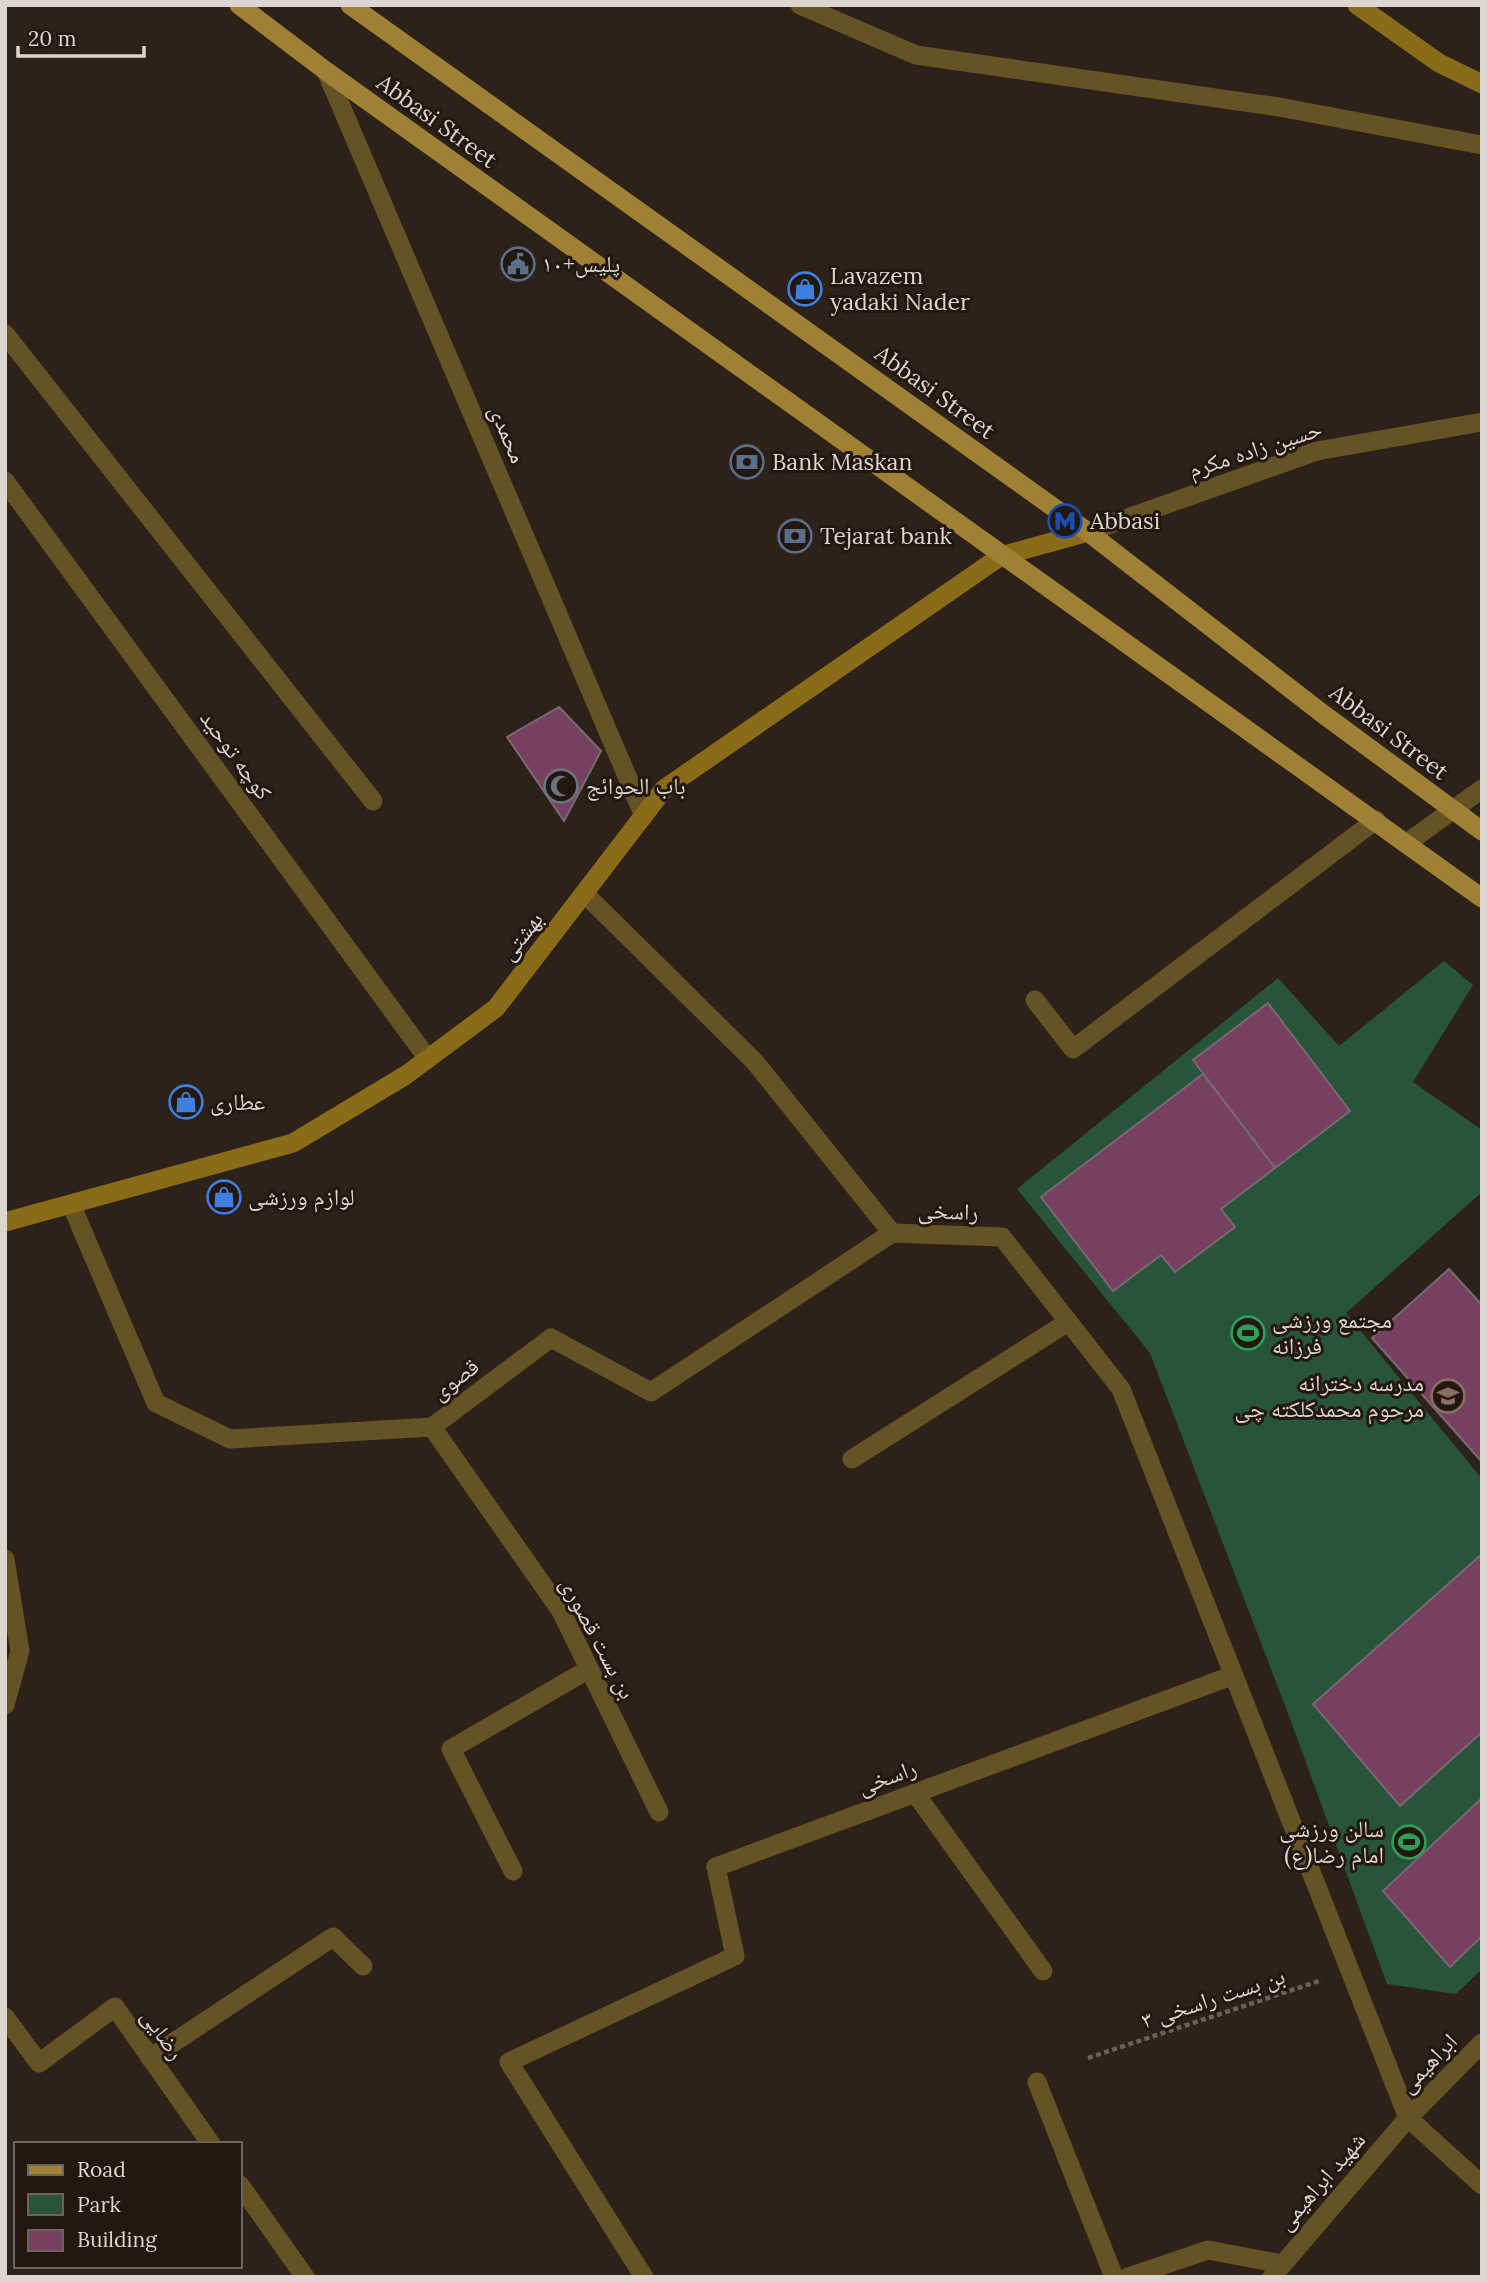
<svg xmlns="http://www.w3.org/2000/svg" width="1487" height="2282" viewBox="0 0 1487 2282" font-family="Lora,'Noto Naskh Arabic',serif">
	<rect width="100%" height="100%" fill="#2d2219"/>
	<!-- green -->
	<path fill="#28553a" d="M1444,961L1473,985L1413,1082L1482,1130V1192L1346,1313L1482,1479V1969L1456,1994L1387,1984L1289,1716L1150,1353L1017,1189L1278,978L1339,1046Z"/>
	<!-- building -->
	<path fill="#773f60" stroke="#796972" stroke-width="2" d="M559,707L601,751L564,821L507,737Z
		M1268,1003L1350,1111L1275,1168L1193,1060Z
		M1203,1074L1275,1168L1221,1209L1235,1227L1175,1272L1161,1255L1113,1291L1041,1197Z
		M1449,1269L1482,1305V1462L1372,1338Z
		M1482,1554V1732L1400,1806L1313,1704Z
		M1482,1798V1936L1450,1967L1383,1891Z"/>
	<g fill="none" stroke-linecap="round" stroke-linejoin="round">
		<!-- path -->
		<path stroke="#6b6159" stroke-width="4.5" stroke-dasharray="5 3.5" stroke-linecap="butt" d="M1088,2058L1322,1980"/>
		<!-- service -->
		<path stroke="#655225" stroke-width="19" d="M1407,843L1482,789
			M1035,1000L1073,1049L1376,820
			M852,1459L1068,1322
			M915,1793L1043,1971
			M1037,2082L1114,2277
			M644,2277L509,2062L735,1956L716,1867"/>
		<!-- minor -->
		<path stroke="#655225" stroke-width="19" d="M800,5L916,55L1279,107L1482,145
			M326,71L644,816
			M5,334L373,801
			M5,481L428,1059
			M1088,532L1317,451L1482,422
			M585,894L755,1062L892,1233L1002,1237L1121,1389L1408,2118L1482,2185
			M71,1204L156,1403L230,1439L432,1427L551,1338L651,1392L892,1233
			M432,1427L561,1611L659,1812
			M5,1559L20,1651L5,1705
			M716,1867L1234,1675
			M513,1871L451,1749L589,1669
			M5,2017L39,2063L115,2007L211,2144
			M150,2058L333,1937L363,1966
			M240,2185L305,2277
			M1128,2277L1208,2250L1282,2264"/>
		<!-- tertiary -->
		<path stroke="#655225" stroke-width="19" d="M1272,2277L1408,2118L1482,2043"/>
		<!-- secondary -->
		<path stroke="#8a6b1a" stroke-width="19" d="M1357,5L1439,63L1482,84
			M5,1222L293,1143L406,1075L496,1008L664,789L1001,556L1088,532"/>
		<!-- primary -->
		<path stroke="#a08034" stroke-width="19" d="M239,5L326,71L1482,898
			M350,5L1088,532L1323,714L1482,831"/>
	</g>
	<!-- icons -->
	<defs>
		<symbol id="civic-ring" viewBox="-11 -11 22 22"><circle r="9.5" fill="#231810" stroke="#5c6f8a" stroke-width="1.5"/><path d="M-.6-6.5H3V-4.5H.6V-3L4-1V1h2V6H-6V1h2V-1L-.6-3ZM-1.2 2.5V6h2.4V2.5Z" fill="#5c6f8a"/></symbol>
		<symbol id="shop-ring" viewBox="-11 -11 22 22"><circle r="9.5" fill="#231810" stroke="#3f7fe0" stroke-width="1.5"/><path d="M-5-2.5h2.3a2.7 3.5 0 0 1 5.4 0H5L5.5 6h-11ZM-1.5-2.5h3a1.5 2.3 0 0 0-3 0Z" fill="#3f7fe0"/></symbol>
		<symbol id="bank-ring" viewBox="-11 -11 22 22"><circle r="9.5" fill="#231810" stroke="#5c6f8a" stroke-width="1.5"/><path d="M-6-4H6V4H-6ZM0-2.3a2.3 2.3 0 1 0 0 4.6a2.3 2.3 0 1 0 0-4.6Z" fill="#5c6f8a"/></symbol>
		<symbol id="metro-ring" viewBox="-11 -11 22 22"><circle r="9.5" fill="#231810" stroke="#1a4fb4" stroke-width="1.5"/><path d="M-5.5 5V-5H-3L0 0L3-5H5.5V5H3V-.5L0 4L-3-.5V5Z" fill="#1a4fb4"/></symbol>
		<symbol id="mosque-ring" viewBox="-11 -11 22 22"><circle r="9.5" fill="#231810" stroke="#6b7280" stroke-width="1.5"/><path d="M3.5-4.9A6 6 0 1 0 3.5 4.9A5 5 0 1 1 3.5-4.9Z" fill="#6b7280"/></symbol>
		<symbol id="stadium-ring" viewBox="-11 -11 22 22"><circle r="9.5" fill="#231810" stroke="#2e9e5b" stroke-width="1.5"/><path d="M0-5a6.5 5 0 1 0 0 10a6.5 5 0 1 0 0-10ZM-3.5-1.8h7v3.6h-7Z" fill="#2e9e5b"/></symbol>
		<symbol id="school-ring" viewBox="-11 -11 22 22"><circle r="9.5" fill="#231810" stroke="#8d6e63" stroke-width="1.5"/><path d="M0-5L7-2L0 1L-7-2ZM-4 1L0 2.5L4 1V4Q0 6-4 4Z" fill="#8d6e63"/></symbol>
	</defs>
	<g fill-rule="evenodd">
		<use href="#civic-ring" x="499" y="245" width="38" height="38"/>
		<use href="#shop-ring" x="786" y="270" width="38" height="38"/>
		<use href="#bank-ring" x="728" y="443" width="38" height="38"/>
		<use href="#metro-ring" x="1046" y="502" width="38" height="38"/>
		<use href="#bank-ring" x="776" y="517" width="38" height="38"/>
		<use href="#mosque-ring" x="542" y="767" width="38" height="38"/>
		<use href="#shop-ring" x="167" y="1083" width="38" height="38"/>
		<use href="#shop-ring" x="205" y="1178" width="38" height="38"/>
		<use href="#stadium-ring" x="1229" y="1314" width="38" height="38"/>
		<use href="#school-ring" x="1429" y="1377" width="38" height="38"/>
		<use href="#stadium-ring" x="1390" y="1823" width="38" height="38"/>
	</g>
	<g text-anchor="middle" stroke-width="6" stroke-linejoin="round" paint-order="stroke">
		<!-- street labels -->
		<g font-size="23" fill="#ddd5d0" stroke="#231810">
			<text transform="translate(437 121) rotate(36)" y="8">Abbasi Street</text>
			<text transform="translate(935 392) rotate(36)" y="8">Abbasi Street</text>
			<text transform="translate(508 434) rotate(67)" y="8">محمدی</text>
			<text transform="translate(1255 449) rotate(-18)" y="8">حسین زاده مکرم</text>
			<text transform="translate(1389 732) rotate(37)" y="8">Abbasi Street</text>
			<text transform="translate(236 755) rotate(54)" y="8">کوچه توحید</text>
			<text transform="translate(521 936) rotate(-52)" y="8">بهشتی</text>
			<text transform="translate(948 1211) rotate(2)" y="8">راسخی</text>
			<text transform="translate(455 1379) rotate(-37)" y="8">قصوی</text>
			<text transform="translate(598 1638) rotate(62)" y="8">بن بست قصوری</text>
			<text transform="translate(887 1777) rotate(-20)" y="8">راسخی</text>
			<text transform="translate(1213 1998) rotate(-18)" y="8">بن بست راسخی ۳</text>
			<text transform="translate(163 2034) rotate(55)" y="8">رضایی</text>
			<text transform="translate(1428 2063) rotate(-46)" y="8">ابراهیمی</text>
			<text transform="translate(1321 2181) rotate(-49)" y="8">شهید ابراهیمی</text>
		</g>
		<!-- poi labels -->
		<g font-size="23" fill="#ddd5d0" stroke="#231810" text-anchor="start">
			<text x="542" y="272">پلیس+۱۰</text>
			<text x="830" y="284">Lavazem<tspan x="830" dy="26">yadaki Nader</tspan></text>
			<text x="772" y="470">Bank Maskan</text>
			<text x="1090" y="529">Abbasi</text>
			<text x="820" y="544">Tejarat bank</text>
			<text x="586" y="794">باب الحوائج</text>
			<text x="210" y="1110">عطاری</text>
			<text x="248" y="1205">لوازم ورزشی</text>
			<text x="1272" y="1328">مجتمع ورزشی<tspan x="1272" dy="26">فرزانه</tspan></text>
			<text x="1424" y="1391" text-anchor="end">مدرسه دخترانه<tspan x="1424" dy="26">مرحوم محمدکلکته چی</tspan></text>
			<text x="1384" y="1837" text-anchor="end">سالن ورزشی<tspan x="1384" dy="26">امام رضا(ع)</tspan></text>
		</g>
	</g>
	<!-- border -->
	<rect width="1487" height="2282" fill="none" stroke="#ddd5d0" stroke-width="14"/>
	<!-- legend -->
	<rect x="14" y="2142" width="228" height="126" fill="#231810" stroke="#6d645d" stroke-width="2"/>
	<rect x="28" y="2165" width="35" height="10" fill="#a08034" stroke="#6d645d" stroke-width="2"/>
	<text x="77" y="2177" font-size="21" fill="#ddd5d0">Road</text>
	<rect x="28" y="2194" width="35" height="21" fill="#28553a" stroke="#6d645d" stroke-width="2"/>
	<text x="77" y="2212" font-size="21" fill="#ddd5d0">Park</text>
	<rect x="28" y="2230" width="35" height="21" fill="#773f60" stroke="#6d645d" stroke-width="2"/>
	<text x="77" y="2247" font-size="21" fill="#ddd5d0">Building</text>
	<!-- scale -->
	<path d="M18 46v10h126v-10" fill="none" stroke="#ddd5d0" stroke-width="3.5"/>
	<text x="28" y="46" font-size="21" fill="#ddd5d0" stroke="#231810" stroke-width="5" paint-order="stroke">20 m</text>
</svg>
